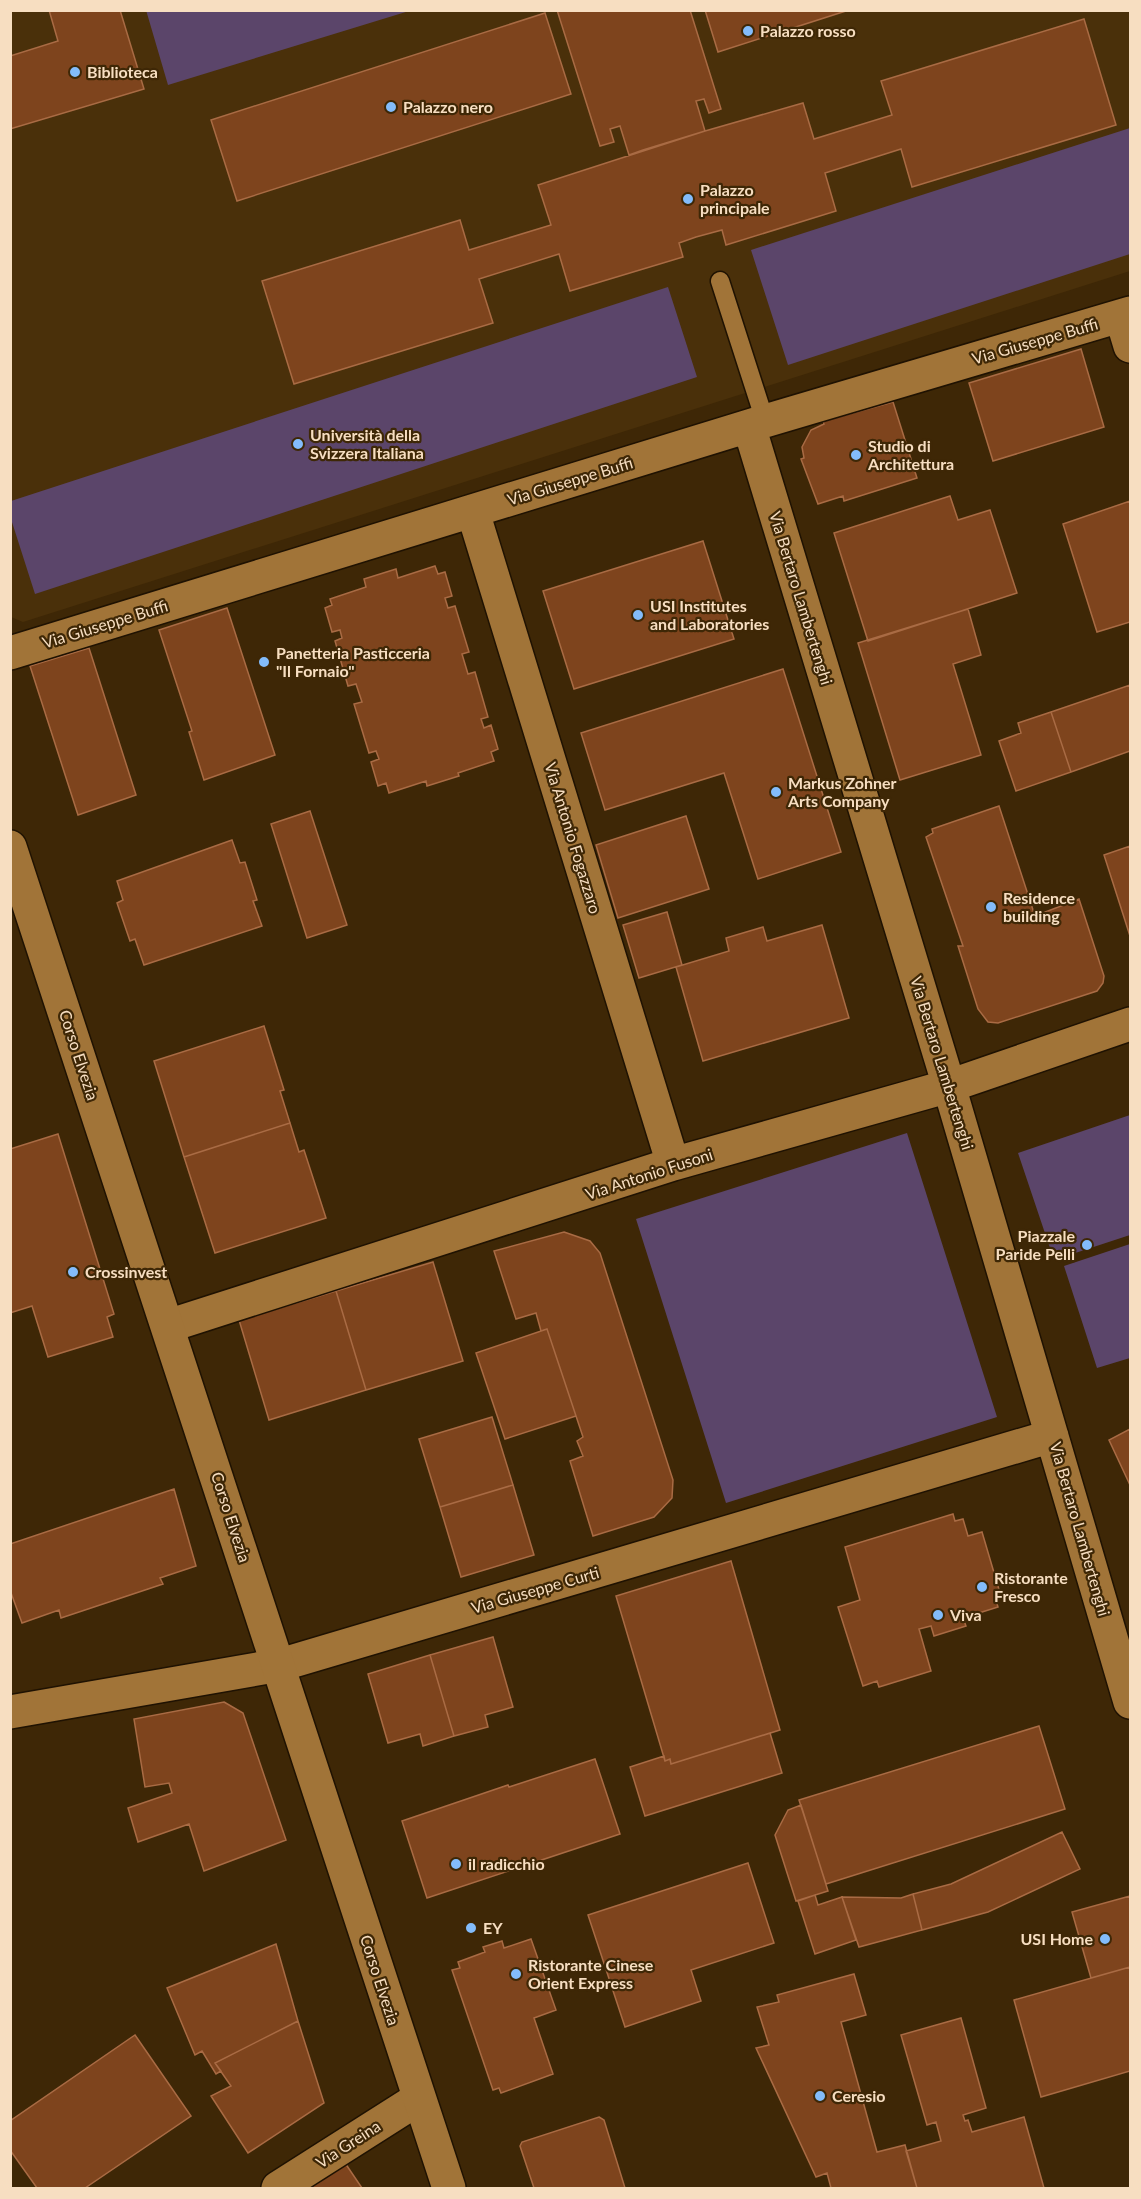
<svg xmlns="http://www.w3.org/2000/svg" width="1141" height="2199" viewBox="0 0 1141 2199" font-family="Lato,sans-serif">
	<rect width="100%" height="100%" fill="#3e2706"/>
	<!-- built -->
	<path fill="#4a300a" d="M11,11H1130V271L23,622L11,617Z"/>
	<!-- green -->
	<path fill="#5b456a" d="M146,10H409V11L168,85Z
		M1130,128V254L788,365L751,250Z
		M668,287L697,377L35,594L11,519V501Z
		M1130,1115V1235L1054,1260L1018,1153Z
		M907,1133L997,1417L726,1503L636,1219Z
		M1130,1244V1358L1097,1368L1064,1266Z"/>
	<!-- building -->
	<path fill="#7e441d" stroke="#a96b44" stroke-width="1.5" d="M49,10H120L144,89L10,129V56L58,41Z
		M557,10H690L721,109L709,113L704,99L696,101L705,131L643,150L629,155L620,126L610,129L614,142L600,146Z
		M705,10H849L718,52Z
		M545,13L571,94L237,201L211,120Z
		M1084,19L1116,125L912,187L901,149L825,173L836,211L726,245L722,230L696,237L679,243L683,257L570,291L559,254L479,279L493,323L294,384L262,281L460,220L469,250L551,225L538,185L705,131L803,103L814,139L892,115L881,81Z
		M1081,349L1104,427L993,461L969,383Z
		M893,402L917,478L844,501L843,496L818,504L801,459L804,458L802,447L811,430L824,424L823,421Z
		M950,496L958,520L990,510L1017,593L868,641L834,533Z
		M1130,501V622L1097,632L1063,524Z
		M703,541L734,639L574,689L543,591Z
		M435,566L438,574L445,572L452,596L445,598L448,608L455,606L469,652L462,654L468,674L475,672L488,717L481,719L484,728L491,725L498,749L491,752L494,761L458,773L459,776L427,786L426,781L389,793L386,783L378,786L371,762L379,759L376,751L369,753L354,704L362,702L356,684L348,686L335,641L342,638L340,630L332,632L325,608L332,605L330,599L366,587L364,579L396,569L398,578Z
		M227,608L275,755L204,780L189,732L192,731L159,630Z
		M968,609L981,655L953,664L981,755L900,780L858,643Z
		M89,648L136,795L78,815L30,666Z
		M783,669L841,852L758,879L724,773L605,810L581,733Z
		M1130,685V751L1071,772L1051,712Z
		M1051,712L1071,772L1016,791L999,741L1021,733L1018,723Z
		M999,806L1035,916L1079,899L1104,976L1103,983L1097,991L998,1023L988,1022L978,1009L958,946H963L926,837L933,833L932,829Z
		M310,811L347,925L307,938L271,824Z
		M686,816L709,889L618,918L596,845Z
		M232,840L240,863L245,862L257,900L253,901L262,926L144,965L135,939L130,941L117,903L123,900L117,881Z
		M1130,846V936L1104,855Z
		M667,912L682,965L639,978L623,925Z
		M822,925L849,1018L703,1061L676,967L729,951L726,938L763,927L767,941Z
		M264,1026L284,1090L280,1091L290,1123L184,1157L154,1061Z
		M290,1123L299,1152L304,1150L326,1218L215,1253L184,1157Z
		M58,1134L114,1314L107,1317L113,1337L48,1357L32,1306L10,1313V1149Z
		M564,1232L590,1241L600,1253L673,1480L672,1498L654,1517L593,1536L570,1461L583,1456L577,1441L583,1437L547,1329L541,1331L536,1313L516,1319L494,1251Z
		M433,1262L463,1361L366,1390L336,1291Z
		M336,1291L366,1390L269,1420L239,1320Z
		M547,1329L576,1416L505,1439L476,1353Z
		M492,1417L513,1485L440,1507L419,1439Z
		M1130,1429V1485L1109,1440Z
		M513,1485L534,1555L461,1577L440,1507Z
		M174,1489L196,1566L160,1578L163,1584L61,1618L59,1610L22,1623L10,1590V1544Z
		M953,1514L955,1521L963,1519L968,1536L982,1532L1000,1593L994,1594L998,1607L963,1618L966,1626L934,1636L931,1626L919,1629L931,1671L879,1687L877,1681L863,1686L838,1607L860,1600L845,1547Z
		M731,1561L780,1730L671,1764L670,1759L665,1761L616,1596Z
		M493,1637L513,1707L485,1715L488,1727L454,1736L430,1655Z
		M430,1655L454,1736L423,1746L420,1734L388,1743L368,1674Z
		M224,1702L243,1713L286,1840L204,1871L189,1824L138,1842L128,1808L172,1793L169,1783L145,1787L134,1719Z
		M1039,1726L1065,1809L826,1884L799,1800Z
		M770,1733L782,1773L645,1816L630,1767L664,1756L665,1761L670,1759L671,1764Z
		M595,1759L620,1834L427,1898L402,1821L508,1785L509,1787Z
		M801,1805L828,1891L796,1901L775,1835L788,1810Z
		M1062,1832L1080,1869L988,1912L922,1930L913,1894L951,1884Z
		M748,1863L774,1943L691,1970L701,2001L625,2027L588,1915Z
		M913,1894L922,1930L859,1947L842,1897L901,1898Z
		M815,1895L818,1905L842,1897L856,1940L815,1954L798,1901Z
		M1130,1896V1967L1091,1978L1072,1912Z
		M531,1939L556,2010L534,2018L553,2074L501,2093L499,2088L493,2090L452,1970L460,1968L458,1962L485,1952L483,1947L502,1941L504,1948Z
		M276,1944L298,2021L215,2063L221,2071L216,2074L202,2051L195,2055L167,1988Z
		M1130,1967V2071L1041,2097L1014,2000Z
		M854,1974L866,2015L841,2022L877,2152L905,2145L917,2188H831L827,2173L816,2177L756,2048L769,2045L757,2007L779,2002L777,1995Z
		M961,2018L986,2108L963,2115L965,2121L968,2120L972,2132L1024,2117L1044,2188H917L906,2151L941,2141L936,2122L927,2125L901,2035Z
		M298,2021L324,2103L248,2153L211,2096L231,2086L215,2063Z
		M135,2035L191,2116L85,2188H37L10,2150V2121Z
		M599,2117L604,2120L625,2188H534L520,2146L522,2142Z
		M343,2160L362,2188H287Z"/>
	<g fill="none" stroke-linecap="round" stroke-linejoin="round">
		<defs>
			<path id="lane" d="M720,281L765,421"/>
			<path id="street" d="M1121,316L1130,346
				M749,426L949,1086L1130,1702
				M473,512L673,1164
				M10,653L765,421L1130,313
				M168,1326L673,1164L949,1086L1130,1024
				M10,1712L280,1665L1052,1436
				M278,2188L418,2099"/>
			<path id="secondary" d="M10,847L449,2188"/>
		</defs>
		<!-- lane casing -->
		<use href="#lane" stroke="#1f1202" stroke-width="21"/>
		<!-- street casing -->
		<use href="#street" stroke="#1f1202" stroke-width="36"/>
		<!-- secondary casing -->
		<use href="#secondary" stroke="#1f1202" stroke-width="36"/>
		<!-- lane -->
		<use href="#lane" stroke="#a17438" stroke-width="18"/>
		<!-- street -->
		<use href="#street" stroke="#a17438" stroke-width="33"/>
		<!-- secondary -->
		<use href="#secondary" stroke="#a17438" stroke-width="33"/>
	</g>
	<!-- markers -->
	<g fill="#83bcfb" stroke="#3e2706" stroke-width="2">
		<circle cx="748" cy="31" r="6"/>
		<circle cx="75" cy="72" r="6"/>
		<circle cx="391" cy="107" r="6"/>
		<circle cx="688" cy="199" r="6"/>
		<circle cx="298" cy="444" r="6"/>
		<circle cx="856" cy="455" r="6"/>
		<circle cx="638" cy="615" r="6"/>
		<circle cx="264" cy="662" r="6"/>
		<circle cx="776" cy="792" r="6"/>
		<circle cx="991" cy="907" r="6"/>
		<circle cx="1087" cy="1245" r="6"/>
		<circle cx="73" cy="1272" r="6"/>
		<circle cx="982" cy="1587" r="6"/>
		<circle cx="938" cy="1615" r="6"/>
		<circle cx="456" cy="1864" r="6"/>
		<circle cx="471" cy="1928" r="6"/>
		<circle cx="1105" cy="1939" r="6"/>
		<circle cx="516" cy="1974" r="6"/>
		<circle cx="820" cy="2096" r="6"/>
	</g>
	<g text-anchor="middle" stroke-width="4.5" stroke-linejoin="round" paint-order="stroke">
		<!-- poi labels -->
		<g font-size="16" font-weight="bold" fill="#f7dec1" stroke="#3e2706" text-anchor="start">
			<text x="760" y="37">Palazzo rosso</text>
			<text x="87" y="78">Biblioteca</text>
			<text x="403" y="113">Palazzo nero</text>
			<text x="700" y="196">Palazzo<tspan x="700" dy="18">principale</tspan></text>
			<text x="310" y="441">Università della<tspan x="310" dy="18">Svizzera Italiana</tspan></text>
			<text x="868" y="452">Studio di<tspan x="868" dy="18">Architettura</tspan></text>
			<text x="650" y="612">USI Institutes<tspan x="650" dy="18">and Laboratories</tspan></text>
			<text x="276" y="659">Panetteria Pasticceria<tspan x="276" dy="18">"Il Fornaio"</tspan></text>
			<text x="788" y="789">Markus Zohner<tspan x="788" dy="18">Arts Company</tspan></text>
			<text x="1003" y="904">Residence<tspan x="1003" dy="18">building</tspan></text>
			<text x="1075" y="1242" text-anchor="end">Piazzale<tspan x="1075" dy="18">Paride Pelli</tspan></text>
			<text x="85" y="1278">Crossinvest</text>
			<text x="994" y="1584">Ristorante<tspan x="994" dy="18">Fresco</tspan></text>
			<text x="950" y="1621">Viva</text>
			<text x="468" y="1870">il radicchio</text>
			<text x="483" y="1934">EY</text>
			<text x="1093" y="1945" text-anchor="end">USI Home</text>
			<text x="528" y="1971">Ristorante Cinese<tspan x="528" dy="18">Orient Express</tspan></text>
			<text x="832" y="2102">Ceresio</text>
		</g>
		<!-- street labels -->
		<g font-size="16" fill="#f7dec1" stroke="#3e2706">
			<text transform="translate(1035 341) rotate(-16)" y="6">Via Giuseppe Buffi</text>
			<text transform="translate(570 481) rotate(-17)" y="6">Via Giuseppe Buffi</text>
			<text transform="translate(801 598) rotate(73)" y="6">Via Bertaro Lambertenghi</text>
			<text transform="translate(105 624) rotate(-17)" y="6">Via Giuseppe Buffi</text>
			<text transform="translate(573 838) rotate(73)" y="6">Via Antonio Fogazzaro</text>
			<text transform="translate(79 1055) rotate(72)" y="6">Corso Elvezia</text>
			<text transform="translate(942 1063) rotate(73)" y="6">Via Bertaro Lambertenghi</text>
			<text transform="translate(649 1174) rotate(-18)" y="6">Via Antonio Fusoni</text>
			<text transform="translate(231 1517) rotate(72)" y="6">Corso Elvezia</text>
			<text transform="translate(1080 1529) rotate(74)" y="6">Via Bertaro Lambertenghi</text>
			<text transform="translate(535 1590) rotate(-16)" y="6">Via Giuseppe Curti</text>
			<text transform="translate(380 1980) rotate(72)" y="6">Corso Elvezia</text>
			<text transform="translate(348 2144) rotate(-33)" y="6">Via Greina</text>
		</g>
	</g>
	<!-- border -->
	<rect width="1141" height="2199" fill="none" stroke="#f7dec1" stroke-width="24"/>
</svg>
